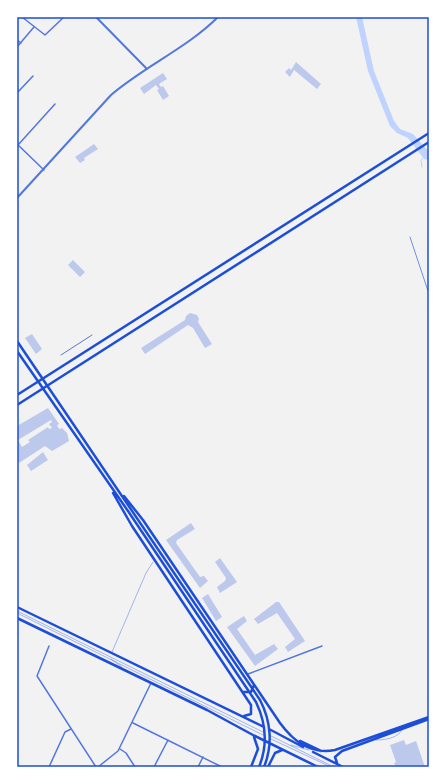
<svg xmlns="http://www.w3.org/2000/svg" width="446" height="784" viewBox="0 0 446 784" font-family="'Open Sans',sans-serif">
	<rect width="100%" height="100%" fill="#f2f2f2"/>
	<!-- water -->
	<path fill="#bfd3fe" d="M356,17H362L374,71L394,121L400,129L413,134L429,152V160L424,159L408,138L397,133L390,126L368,71Z"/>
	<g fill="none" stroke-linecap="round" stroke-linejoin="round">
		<!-- stream -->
		<path stroke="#bfd3fe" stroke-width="1" d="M422,167L421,160L424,157"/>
	</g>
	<!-- building -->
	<path fill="#bdc9ec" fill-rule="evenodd" d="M296,62L321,84L317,89L294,70L290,77L285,72L289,68L291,70Z
		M163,73L167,79L159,84L161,87L163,86L169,96L163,100L157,90L159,89L156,85L144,94L140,88Z
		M94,144L98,149L84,158L85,160L80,163L75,157Z
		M73,260L85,272L80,277L68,265Z
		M190,313L197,315L199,319L198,322L212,344L205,348L193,328L188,325L145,354L141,348L185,320L186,316Z
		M32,334L42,349L36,354L25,338Z
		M48,408L59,424L57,425L59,429L62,428L67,433L69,441L52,451L45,446L19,463L17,459V426ZM51,420L52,422L49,424L52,428L49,429L48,427L28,440L30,442L22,447L18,440Z
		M43,452L48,460L31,471L27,465Z
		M191,523L195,529L177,540L176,543L200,577L204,576L208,581L200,588L166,540Z
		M220,558L237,582L220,593L217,587L225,581L226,578L215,562Z
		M208,594L222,617L216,621L202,598Z
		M276,602H279L305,641L288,652L285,647L295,639L277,613L258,624L254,619Z
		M244,616L247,621L237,629L255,655L274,644L278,649L255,666L227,627Z
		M404,740L406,745L416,741L425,767H396L394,763L396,762L390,745Z"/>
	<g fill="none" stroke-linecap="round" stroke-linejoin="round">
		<!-- service -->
		<path stroke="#5277de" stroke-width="0.5" d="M17,611L263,732
			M17,613L263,735
			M112,652L146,573L153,562
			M111,659L122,667
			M271,736L334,767
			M271,739L331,767
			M376,740C385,740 398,738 402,730
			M291,745L309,750
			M317,765L325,767"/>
		<!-- pedestrian -->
		<path stroke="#5277de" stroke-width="1" d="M61,355L92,335"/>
		<!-- minor -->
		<path stroke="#5277de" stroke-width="1.5" d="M22,17L45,35L64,17
			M17,40L21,43
			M17,47L34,27
			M17,93L33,76
			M17,144L44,170
			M18,145L55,104
			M49,646L37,676L96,767
			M248,674L322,646
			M133,723L222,767
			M120,749L126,753L135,767
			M49,767L65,732L71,729
			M98,767L118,751L151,683
			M154,767L168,740
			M198,767L203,757"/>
		<!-- tertiary -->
		<path stroke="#5277de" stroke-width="2" d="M96,17L147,69
			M17,198L111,95C145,66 187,48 218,17"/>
		<!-- primary -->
		<path stroke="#1d4ed8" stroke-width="2.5" d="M17,341L260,700C271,721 273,745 264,767
			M17,351L128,511L256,702C266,723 268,745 259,767
			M17,395L429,133
			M17,405L429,142
			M113,493L132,526L251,705V714L244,716
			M124,496L143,520L280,723C294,742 311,755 335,750L429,717
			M17,607L264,727
			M17,618L207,710L253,735L318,767
			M243,692H251L254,685
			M269,729L303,747
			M300,741L321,751
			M313,752L343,767
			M337,763L335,757L342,751L429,719
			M251,767L258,749L254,737
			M268,767L275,753L282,750"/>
		<!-- rail -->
		<path stroke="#7290e2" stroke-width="1" d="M410,237L429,294"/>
	</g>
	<!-- border -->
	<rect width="446" height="784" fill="none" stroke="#ffffff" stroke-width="36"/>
	<rect x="18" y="18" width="410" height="748" fill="none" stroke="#1d4ed8" stroke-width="1.5"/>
</svg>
